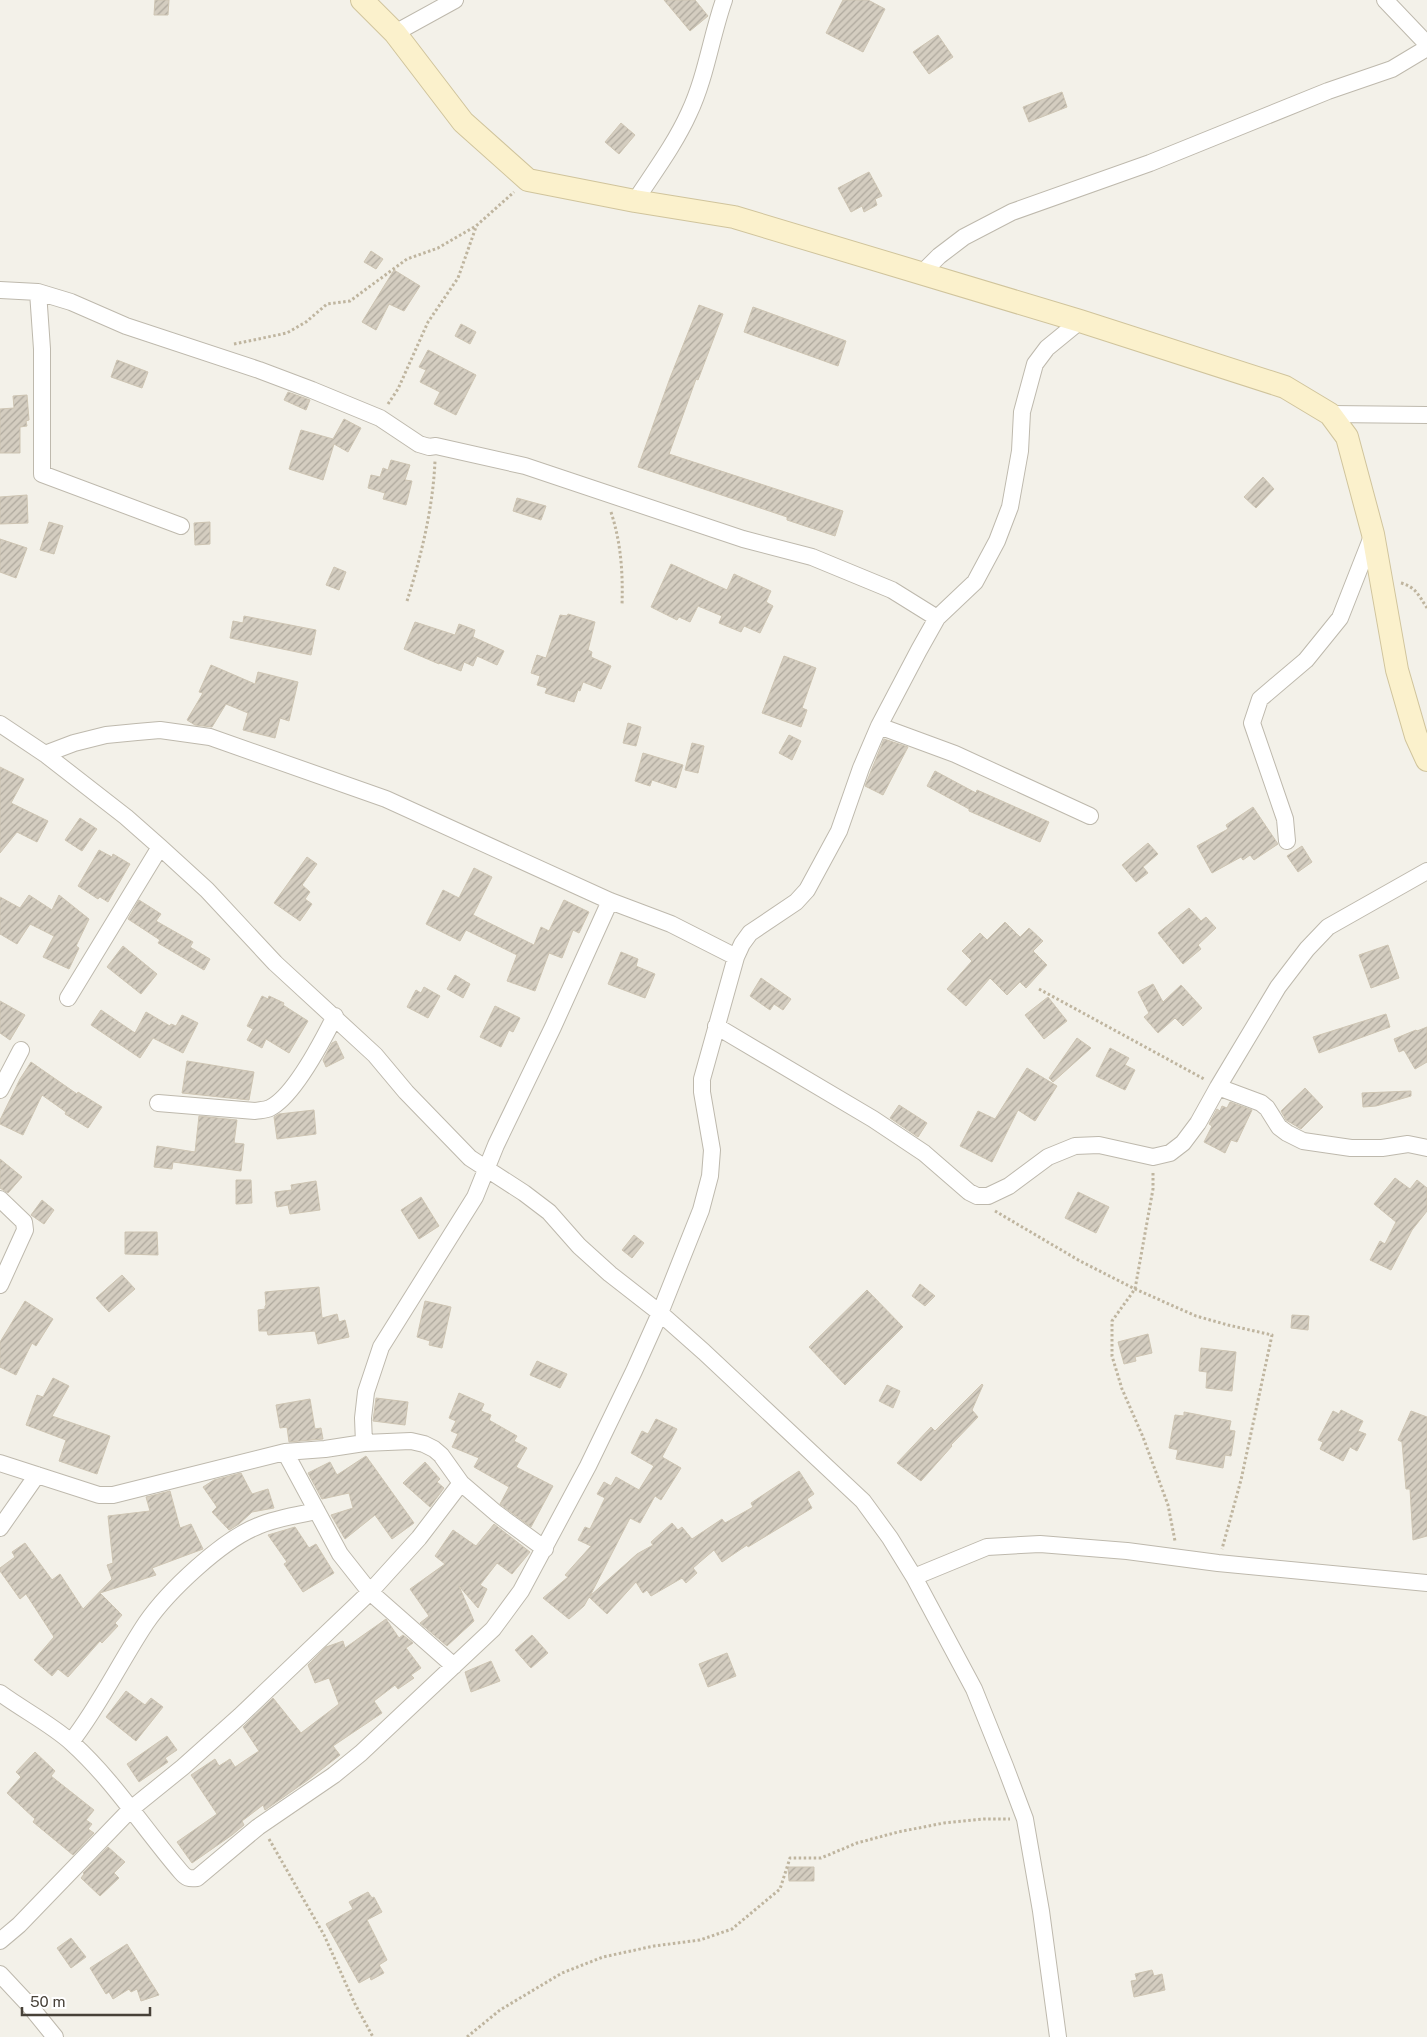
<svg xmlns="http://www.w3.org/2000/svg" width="1427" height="2037" viewBox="0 0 1427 2037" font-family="'Public Sans',sans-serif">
	<defs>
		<pattern id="building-hatch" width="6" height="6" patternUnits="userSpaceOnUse" patternTransform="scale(1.25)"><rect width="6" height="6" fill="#d4cdc0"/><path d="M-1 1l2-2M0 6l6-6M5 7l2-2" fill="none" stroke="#aea89d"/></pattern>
	</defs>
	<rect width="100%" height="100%" fill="#f3f1e9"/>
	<!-- building -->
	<path fill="url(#building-hatch)" stroke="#cec5b3" d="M155,0H169L168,15H154Z
		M664,0H695L708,16L690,31Z
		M843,0H868L885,9L863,52L826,33Z
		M938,35L953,57L929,74L913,52Z
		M1062,92L1067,107L1029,122L1023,107Z
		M621,123L635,135L619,154L605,142Z
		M869,172L882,196L875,199L877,205L864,212L862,206L851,212L838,188Z
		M371,251L383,259L376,269L364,262Z
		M394,270L420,286L404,311L389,304L376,330L362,322Z
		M699,305L723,314L698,380L696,379L669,454L843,511L835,536L787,520V517L638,467L670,378Z
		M753,307L846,341L838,366L744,332Z
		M461,324L476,332L470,344L455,336Z
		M428,350L476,375L456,415L434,404L440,392L420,382L426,370L419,367Z
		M117,360L148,372L142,388L111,377Z
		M288,392L310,400L306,410L284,400Z
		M27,395L29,420L26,421L27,426L20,427V453H0V409L14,408L13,396Z
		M344,419L361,428L348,452L334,444L323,480L289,469L301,430L333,439Z
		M391,460L410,465L405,480L412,481L406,505L383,499L385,493L368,488L371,475L380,477L383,468L388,470Z
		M1263,477L1274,489L1256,508L1244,497Z
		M27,495L28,523L0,524V497Z
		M517,498L546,506L541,520L513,511Z
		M49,522L63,526L54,554L40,550Z
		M210,522V544L195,545L194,523Z
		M0,539L27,548L16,578L0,572Z
		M671,564L727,590L734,574L771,591L766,602L773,606L760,633L744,626L741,632L719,623L722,616L698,606L690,622L679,617L677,620L651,607Z
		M334,567L346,572L339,590L326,585Z
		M568,614L595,622L588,650L592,652L591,657L611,666L601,689L583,682L580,691L578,690L574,702L545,693L547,688L537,685L540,676L531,673L537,655L546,658L560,615L567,616Z
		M244,616L316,630L311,655L230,638L233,621L243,623Z
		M415,622L455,635L459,624L475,630L473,637L504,651L497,665L477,656L473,666L464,662L461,671L440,663L439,664L404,649Z
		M784,656L816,668L802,708L807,710L801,727L762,713Z
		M211,665L255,684L258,672L298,682L289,721L280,718L275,738L243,730L248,713L226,704L212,727L195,725L187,720L203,693L199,692Z
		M628,723L641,727L636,746L623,743Z
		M789,735L801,741L792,760L779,753Z
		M884,739L908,747L883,795L865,786Z
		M692,743L704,746L698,773L685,770Z
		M643,753L683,765L676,788L652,780L650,786L635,781Z
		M0,767L24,779L11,803L48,821L37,842L17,832L0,853Z
		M935,771L976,793L977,790L1049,822L1040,842L969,811V809L927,786Z
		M1253,807L1278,844L1254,860L1250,855L1243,860L1241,857L1212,873L1197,846L1228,829L1226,825Z
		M80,818L97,829L82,851L65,840Z
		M1148,843L1158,854L1143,867L1148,873L1136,882L1122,865Z
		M1302,846L1312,862L1298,872L1287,856Z
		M99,850L112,857L113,854L130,864L108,902L100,897L98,899L78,886Z
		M307,857L317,864L302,885L310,892L305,899L312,904L300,921L274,903Z
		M474,868L492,877L473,915L534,945L541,927L549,931L564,900L589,912L579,933L573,930L562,958L549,953L535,991L507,981L517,955L466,930L460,941L426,924L443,890L459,898Z
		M29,895L52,910L59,895L89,919L76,946L79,948L69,969L43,957L54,936L30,924L17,944L0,934V897L20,908Z
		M139,900L161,914L156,921L193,942L190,947L210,959L204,970L158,943L160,940L128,919Z
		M1189,908L1201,921L1206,917L1216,928L1198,945L1201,949L1183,964L1158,933Z
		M1005,922L1020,937L1029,928L1043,941L1033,951L1047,965L1026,988L1020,982L1007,995L990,978L966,1006L947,989L972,961L962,951L980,933L987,940Z
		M1388,945L1399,978L1371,988L1359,955Z
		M123,946L157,974L141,994L107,967Z
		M621,952L638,959L636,966L655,974L645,998L608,984Z
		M455,975L470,984L463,998L447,989Z
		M761,978L791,999L783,1010L774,1004L770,1010L750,996Z
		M1153,984L1163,1002L1181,985L1202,1008L1183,1026L1175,1018L1158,1033L1144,1017L1149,1013L1138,992Z
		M424,987L440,996L428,1018L407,1007L416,990L421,993Z
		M262,996L268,999L269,996L284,1003L283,1005L308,1021L289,1053L266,1039L262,1048L247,1040L253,1029L247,1026Z
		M1048,997L1067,1021L1044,1039L1025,1015Z
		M0,1001L25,1015L10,1040L0,1033Z
		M495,1006L520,1018L513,1032L509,1030L501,1047L480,1037Z
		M101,1010L135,1033L146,1012L170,1026L171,1024L176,1026L182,1015L198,1023L183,1053L153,1038L140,1058L91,1025Z
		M1386,1014L1390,1027L1319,1053L1313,1037Z
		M1427,1027V1062L1415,1069L1404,1050L1399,1052L1394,1039L1416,1030L1417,1031Z
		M1077,1038L1091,1048L1053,1082L1049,1078Z
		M336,1041L344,1058L326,1067L323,1060L332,1043Z
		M1110,1048L1129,1058L1125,1065L1135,1070L1125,1090L1096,1076Z
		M187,1061L254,1072L249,1100L182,1093Z
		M31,1062L77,1094L78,1092L102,1107L88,1128L65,1114L66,1112L42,1095L23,1135L0,1124V1120L20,1079Z
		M1027,1068L1057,1086L1035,1121L1018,1110L992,1162L960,1146L978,1111L995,1119Z
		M1305,1088L1323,1107L1301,1129L1286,1120L1281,1111Z
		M1411,1091V1096L1376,1106L1363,1107L1362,1093Z
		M1230,1102L1252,1110L1237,1142L1231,1140L1225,1153L1204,1142L1212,1126L1209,1124L1217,1109L1220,1111L1222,1106L1227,1108Z
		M899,1105L927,1123L918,1137L890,1118Z
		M314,1110L316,1134L277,1139L274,1117L279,1114Z
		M199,1116L237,1120L234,1143L244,1144L241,1171L173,1162L172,1169L154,1167L157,1146L195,1152Z
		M0,1159L22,1177L8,1193L0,1188Z
		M1395,1178L1410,1189L1417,1180L1427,1188V1211L1412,1230L1391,1270L1370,1260L1380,1241L1385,1244L1396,1222L1374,1204Z
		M236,1180H251L252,1203L236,1204Z
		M316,1181L320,1210L290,1214L288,1205L277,1207L275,1192L292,1190L291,1185Z
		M1078,1192L1109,1207L1096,1233L1065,1218Z
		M421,1197L439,1226L419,1239L401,1210Z
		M42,1200L54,1210L44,1224L31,1215Z
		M125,1232H157L158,1255L125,1254Z
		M634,1235L644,1243L632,1258L622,1250Z
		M122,1275L135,1289L109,1312L96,1298Z
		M920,1284L935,1296L925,1306L912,1296Z
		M319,1287L322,1318L337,1314L339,1322L345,1320L349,1337L318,1344L315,1331L268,1335L267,1331H259L258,1310L265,1309V1306L266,1305L265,1292Z
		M867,1290L903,1327L845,1385L809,1347Z
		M25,1301L53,1319L36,1346L32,1343L16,1375L0,1367V1342Z
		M425,1301L451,1307L442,1348L429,1345L430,1341L417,1337Z
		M1292,1315L1309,1316L1308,1330L1291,1328Z
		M1148,1334L1152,1353L1135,1357L1136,1361L1124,1364L1118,1342Z
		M1201,1348L1236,1352L1232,1391L1206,1388L1207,1372L1199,1371Z
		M537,1361L567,1374L560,1388L530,1375Z
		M53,1378L69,1386L52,1416L110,1436L97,1474L59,1461L66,1440L26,1425L37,1395L43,1397Z
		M982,1384L983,1385L972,1410L978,1417L951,1445L952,1446L921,1481L897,1463L931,1427L935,1431Z
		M887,1385L900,1391L893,1408L879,1401Z
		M459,1393L484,1404L481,1411L491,1415L489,1420L517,1436L514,1441L527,1448L516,1467L553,1486L531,1527L500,1504L509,1487L474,1467L479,1458L452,1447L458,1434L451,1431L456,1421L449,1418Z
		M376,1398L408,1402L405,1425L373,1421Z
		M310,1399L315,1429L321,1428L323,1439L289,1442L287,1427L280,1428L276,1405Z
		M1341,1410L1363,1421L1358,1431L1366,1434L1357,1451L1350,1447L1343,1461L1320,1449L1323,1442L1318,1440L1333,1411L1339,1414Z
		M1411,1411L1427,1417V1536L1413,1540L1410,1489H1406L1402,1442L1398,1440Z
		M1184,1412L1231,1421L1229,1430L1235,1431L1231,1456L1225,1455L1223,1468L1176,1459L1178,1450L1169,1448L1175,1415L1184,1416Z
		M656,1419L677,1429L662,1457L681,1468L661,1500L655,1496L640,1523L630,1518L590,1596L637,1554L653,1545L651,1542L672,1523L678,1530L682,1527L692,1539L722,1519L725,1523L753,1507L751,1503L799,1471L814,1494L807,1499L812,1508L748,1547L747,1545L722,1562L714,1550L693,1568L697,1573L686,1583L682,1578L651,1596L647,1590L643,1593L636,1582L607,1614L589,1597L584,1606L569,1619L543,1598L568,1577L565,1575L591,1546L578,1540L585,1527L590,1529L605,1498L597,1494L604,1482L611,1486L616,1477L639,1490L654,1466L631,1453L642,1431L648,1434Z
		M366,1456L414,1523L392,1539L375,1515L345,1539L331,1515L353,1508L349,1493L322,1499L308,1473L330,1462L337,1475Z
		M425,1462L440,1479L437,1482L444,1488L430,1507L403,1483Z
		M241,1473L252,1494L268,1489L274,1508L252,1512L239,1524L229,1530L212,1512L217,1507L203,1487L214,1480Z
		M170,1491L180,1528L191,1524L203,1549L152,1568L156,1575L100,1593L122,1615L115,1623L118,1626L102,1643L100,1641L68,1677L58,1669L52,1676L34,1660L54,1637L26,1594L20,1599L0,1571V1568L15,1557L12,1552L25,1543L52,1580L60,1574L83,1609L112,1579L107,1565L113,1563L108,1516L150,1511L146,1497Z
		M494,1524L530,1552L512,1574L497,1563L480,1585L487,1589L478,1608L459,1586L474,1621L447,1646L420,1623L429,1616L410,1589L445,1564L435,1556L453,1530L476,1546Z
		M295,1527L309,1548L316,1544L334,1573L303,1592L284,1564L287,1562L268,1535Z
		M386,1619L399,1638L403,1635L413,1643L406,1648L421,1668L411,1675L414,1678L398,1689L395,1685L374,1701L382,1713L333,1746L340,1755L308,1780L265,1810L263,1805L242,1821L244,1825L232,1835L192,1863L177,1842L217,1814L191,1775L215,1759L219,1766L230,1759L235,1767L259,1751L243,1727L273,1698L301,1733L339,1704L329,1678L315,1683L308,1665L326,1647L343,1641L345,1648Z
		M532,1635L548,1653L531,1668L515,1650Z
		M727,1653L736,1676L708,1687L699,1664Z
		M491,1661L500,1681L471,1692L465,1672Z
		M126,1691L145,1705L151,1698L163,1707L136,1741L106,1717Z
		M167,1736L177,1750L165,1758L168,1762L139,1782L127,1764Z
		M35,1752L55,1771L51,1776L94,1810L86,1820L92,1824L88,1829L94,1833L73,1855L33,1822L35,1819L7,1793L21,1777L16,1772Z
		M108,1847L125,1862L114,1873L119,1878L100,1896L81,1878L84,1874L83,1873Z
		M788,1867H814V1881H789Z
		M368,1892L372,1898L374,1897L382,1912L367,1920L387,1960L379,1965L384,1973L371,1980L370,1977L359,1983L326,1924L353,1909L349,1902Z
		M71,1938L86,1957L71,1968L57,1948Z
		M127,1944L159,1995L141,2001L137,1989L131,1992L129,1989L113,1999L109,1992L106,1994L90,1968Z
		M1152,1970L1154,1976L1162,1974L1165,1990L1134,1997L1131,1981L1137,1980L1135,1974Z"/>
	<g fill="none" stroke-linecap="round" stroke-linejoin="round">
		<defs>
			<path id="street" d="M1385,0L1427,44
				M395,33L455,0
				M635,201C654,172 675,144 689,113C706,77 711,37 724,0
				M922,273L939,256L964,237L1012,212L1150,163L1328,91L1392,69L1427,48
				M0,290L38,292L71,302L126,326L259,370L312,390L380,418L419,444L429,447L436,446L525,466L743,539L812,557L892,590L937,618
				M38,292L42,349V474L181,526
				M1330,414L1427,415
				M0,724L45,754L126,817L160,847L207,890L275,963L375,1055L406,1092L470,1158L524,1193L549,1212L579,1246L610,1274L660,1313L704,1352L863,1501L890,1538L914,1577L974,1689L1005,1766L1025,1819L1041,1911L1058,2037
				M879,726L955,754L1090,816
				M45,754L74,743L106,735L137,732L160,730L210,737L386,799L610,901L671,924L736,957
				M1287,841L1285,819L1252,723L1260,699L1306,660L1340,618L1373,534
				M68,998L160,847
				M716,1026L873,1119L924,1153L969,1192L977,1196H988L1009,1186L1048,1157L1075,1146L1099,1145L1153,1157L1170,1153L1183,1143L1198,1123L1218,1087L1278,987L1307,949L1328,927L1427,871
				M1218,1087L1261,1103L1267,1108L1279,1127L1287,1133L1303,1141L1351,1148H1382L1408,1144L1427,1148
				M0,1090L21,1050
				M158,1103L255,1111C260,1110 266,1110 270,1108C294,1096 323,1040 335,1016
				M0,1199L24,1222L25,1230L0,1285
				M364,1443L363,1418L366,1392L381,1347L475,1197L496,1145L553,1027L610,901
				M285,1452L340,1554L370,1592L454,1666
				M0,1463L99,1495H113L285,1452L325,1449L364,1443L411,1441L424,1444L434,1449L441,1455L461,1483L496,1513L545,1549
				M0,1528L37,1475
				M914,1577L987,1547L1040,1544L1127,1551L1218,1563L1427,1583
				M0,1693C23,1710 51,1724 72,1743C114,1781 144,1829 181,1872C186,1878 189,1879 197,1878L258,1827L334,1775L361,1753L493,1629L521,1591L588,1466L634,1371L660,1313L701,1210L710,1176L712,1150L702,1092V1079L736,957L742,944L750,933L796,902L807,890L839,831L861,768L879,726L919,650L937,618L975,582L997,541L1010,507L1020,451L1022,412L1035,364L1047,348L1080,321
				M71,1742C100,1705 120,1662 146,1623C168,1591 222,1540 258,1526C276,1518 297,1515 317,1511
				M0,1941L19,1925L131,1809L183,1767L240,1716L370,1592L419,1538L461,1483
				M0,1974L29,2005L55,2037"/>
			<path id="secondary" d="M362,0L395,33L463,122L528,180L635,201L734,217L1080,321L1285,387L1330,414L1347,437L1373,534L1397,670L1416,736L1427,760"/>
		</defs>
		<!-- street casing -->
		<use href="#street" stroke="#beb9ad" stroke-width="18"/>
		<!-- secondary casing -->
		<use href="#secondary" stroke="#d0c49c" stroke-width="24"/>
		<!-- path -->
		<path stroke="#bfb59f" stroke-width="3" stroke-dasharray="2.5 2.5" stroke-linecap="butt" d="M234,344L287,333L306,322L327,304L350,301L407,259L438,248L476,226L514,192
			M388,404L398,389L428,322L458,278L476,227
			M611,512C621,543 623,572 622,605
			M1401,583C1416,587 1419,596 1427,608
			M407,601C421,557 433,508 435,461
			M1039,989L1204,1079
			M1153,1173V1189L1135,1289L1112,1321V1356L1122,1389L1143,1437L1168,1505L1175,1541
			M995,1211L1080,1261L1135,1289L1196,1316L1228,1325L1272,1335L1241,1480L1222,1549
			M269,1839L324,1935L355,2004L373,2037
			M467,2037L500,2010L562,1973L603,1957L654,1946L700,1940L732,1929L780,1889L790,1858H821L857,1843L898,1832L944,1823L984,1819H1010"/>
		<!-- street -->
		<use href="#street" stroke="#fff" stroke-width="16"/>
		<!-- secondary -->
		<use href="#secondary" stroke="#fbf1cc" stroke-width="22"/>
	</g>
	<!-- scale -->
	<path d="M22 2007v8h128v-8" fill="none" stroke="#474138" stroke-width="2.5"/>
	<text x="30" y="2007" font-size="15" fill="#474138" stroke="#ffffff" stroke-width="4" paint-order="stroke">50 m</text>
</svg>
